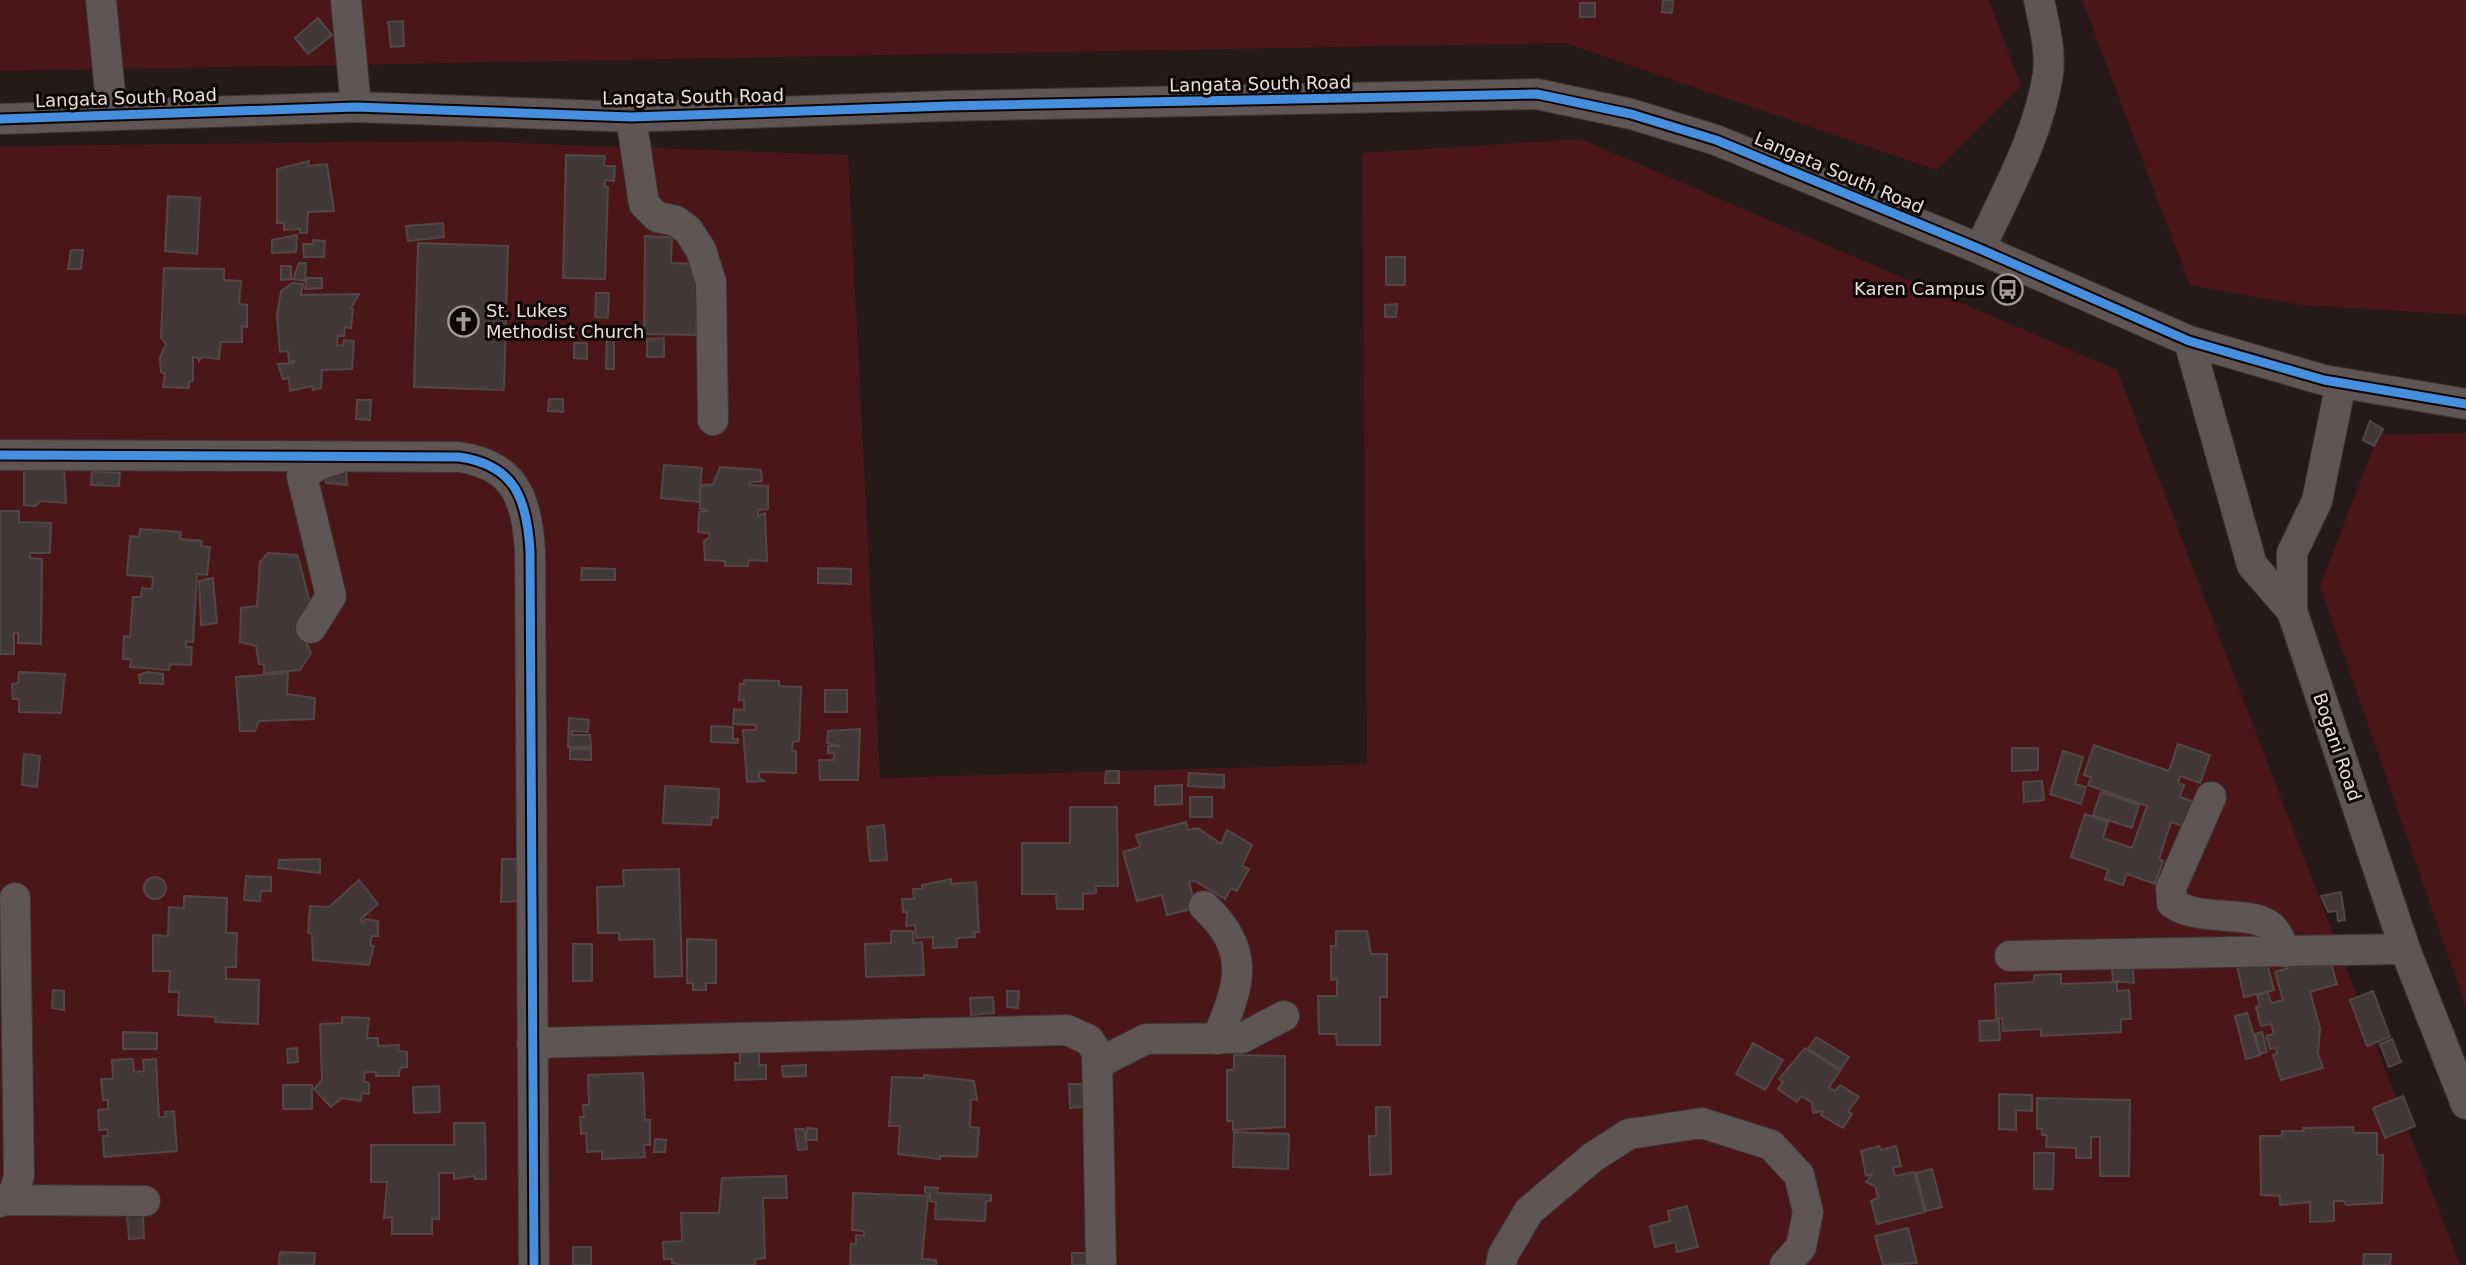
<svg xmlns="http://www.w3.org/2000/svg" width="2466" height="1265" viewBox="0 0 2466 1265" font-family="'DejaVu Sans',sans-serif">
	<rect width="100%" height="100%" fill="#261a19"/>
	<!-- green -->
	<path fill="#4b1617" d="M0,0H1989L2021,86L1937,170L1565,43L0,71Z
		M2082,0H2466V315L2301,305L2190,285Z
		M1581,139L2117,370L2460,1265H0V146L462,141L848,155L880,778L1367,764L1362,153Z
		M2466,433V1007L2320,586L2379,434Z"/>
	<!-- building -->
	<path fill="#433838" stroke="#524746" stroke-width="2" d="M1663,0H1673L1672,13L1662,12Z
		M1580,3H1595V17H1580Z
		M318,18L332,35L308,54L295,38Z
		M403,21L404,46L391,47L388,22Z
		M566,155L605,156L604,166H615L614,181L605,180V187H608L605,279L563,278Z
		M309,161L308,166L327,164L334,211L308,212L307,233H300V229L284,230V223H277V169Z
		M168,196L200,198L197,254L165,251Z
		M443,223L444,237L408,241L406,226Z
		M297,235L296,252L272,253V240Z
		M645,236L672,237L671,263L697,264L696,335L644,334Z
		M313,240L325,241L324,257H304L303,244H313Z
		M418,243L508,246L504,390L414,387Z
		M71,250H83L81,269H68Z
		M1386,257H1405V285H1386Z
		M299,263H306L305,281L293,279Z
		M281,266H291V279L281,280Z
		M164,268L224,269V280L241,281L239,304L247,305V327L242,326V342H221L219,359L202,357L199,361L198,358L193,357V381L189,382V388L163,387L165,374L161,372L160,358L166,344L161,338Z
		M307,278H322V288L305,289Z
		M292,283L303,284L301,295L359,294L351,308L353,309L351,328L345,327L344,336H338L337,345L343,346L344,340L354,341L352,369L322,370L321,388L313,390L312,386L290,391L289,378L283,379L278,364L294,363V361L289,362L288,351L280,352L277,316L281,291Z
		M596,293H609L608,318L595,317Z
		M1397,304L1396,317H1385V305Z
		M607,334H614V369H606Z
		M664,338V357H647V339Z
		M574,343H587V359L574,358Z
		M549,399H563V412L548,411Z
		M357,400H371L370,420L356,419Z
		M2370,421L2383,429L2374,446L2363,440Z
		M664,465L702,468L699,502L661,498Z
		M720,467L761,470L762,481L750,482V485L768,486V509L758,510V516L765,513L767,561L749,560L748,566H725V561L705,560L704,541L710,537L709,533L698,532L699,512L709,511L700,509V490L703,485L713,484Z
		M24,468H64L66,503L41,501L35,506L24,505Z
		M324,469H346L347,485L326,483Z
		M92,471L120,473L119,486L91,485Z
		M0,511H19V522L51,523L50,553H30V558L42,559L41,644L18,643V633H14V654H0Z
		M140,529L181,532L180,539L202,541L201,546L210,547L207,575L197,574L193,642L186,641V647H192L191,665L170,664L169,670L130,667L131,659H123L124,636L130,637L133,597H141L142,588L152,589L153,577L127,575L130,536L139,537Z
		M268,553L297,555L300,564L312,610L307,644L311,653L300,670L264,673V665L259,664L256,646L240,642L241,608L257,606L260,562Z
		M582,568L615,569V580H581Z
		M818,568L851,569V584L818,583Z
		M213,578L217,623L201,625L199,581Z
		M19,672L65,674L61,713L19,712V699H13L12,684L18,683Z
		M147,672L163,674V684L140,683L139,675Z
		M288,673L287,694L315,698L314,719L259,721L255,731H240L236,677Z
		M744,680L779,681V686L801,687L799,741L793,742L792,751H796V773L759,772V777L764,781L747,782L743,730H755L756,725L733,724L734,709L744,710V700H739L740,684H744Z
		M825,690H847V712H825Z
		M569,718L589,720L588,732L572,731V735H590L591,747H568Z
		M711,726L733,727V739H738V743L711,742Z
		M860,729L858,780H820L819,760H834V753H828V746H841L827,743L828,731Z
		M2178,744L2210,755L2200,783L2180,776L2178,783L2184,785L2180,797L2198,803L2189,828L2171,822L2159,859L2163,861L2155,884L2127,874L2123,885L2105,879L2108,870L2071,857L2085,814L2108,822L2103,838L2132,848L2147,806L2088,785L2091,777L2084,775L2094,745L2169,771Z
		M2012,748H2038V770L2012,771Z
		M570,749H591V760L570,759Z
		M2063,751L2083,757L2075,784L2086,787L2081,804L2050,794Z
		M24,754L40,756L37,787L22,785Z
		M1106,771H1119V783H1105Z
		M1189,773L1224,775V788L1188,786Z
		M2042,781L2044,800L2024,802L2023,782Z
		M1182,785V804L1155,805V786Z
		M665,786L719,789L718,818L712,817L711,825L663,823Z
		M2101,792L2139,805L2132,828L2093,815Z
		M1190,797H1212V817H1190Z
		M1070,807H1117L1118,886H1096V893L1083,894V909H1057L1056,894H1022V843H1070Z
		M1186,822L1188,830L1198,828L1221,844L1227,830L1252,845L1242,866L1249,869L1237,891L1231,888L1225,899L1195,881L1189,882L1196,908L1167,915L1162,895L1137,901L1123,852L1140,847L1136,835Z
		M884,825L887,860L870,861L867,827Z
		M320,859V873L278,868L279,860Z
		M502,859H516V871L520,872L521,878L517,879V901L501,902Z
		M679,869L682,976L655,977L654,939L619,940V933H598L597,887L624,886L623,870Z
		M246,876L271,877V891H261L260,901L244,900Z
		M144 888a11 11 0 1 1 22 0a11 11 0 1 1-22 0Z
		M951,879V884L976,882L979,932H974L975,937L957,938V947L933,948V937L916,938L915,925L906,926L907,912H903L902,899H914L913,889H922V885Z
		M359,880L378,904L360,920L363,923L365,919L378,921V936H372L370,945L374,946L369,965L313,960L312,935L308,932L310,906L329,907Z
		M2341,892L2345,920L2338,921L2337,911L2328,912L2321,896Z
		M184,896L227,898L226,933H237L236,967H226V979L259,980L258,1024L215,1022L216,1017L178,1015L179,992H169L170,971H153V935L168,936L169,907L184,908Z
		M891,931H913V943L922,942L924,975L866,977L865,944L891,943Z
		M1336,931H1367L1371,954H1387V997H1380V1045H1337L1336,1034H1319L1318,996H1337V979L1331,980V946H1336Z
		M687,939L716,940V983H706V990H693V983H687Z
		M573,944H592V981H573Z
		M2329,956L2337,984L2310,992L2320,1028L2318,1053L2323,1068L2281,1080L2273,1055L2277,1054L2276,1048L2270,1049L2266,1036L2274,1034L2271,1024L2261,1026L2256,1007L2260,1006L2257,995L2268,992L2271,1003L2283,1000L2275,972Z
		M2132,958L2134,983L2113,981L2111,959Z
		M2266,959L2274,990L2244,997L2237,966Z
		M2061,974V984L2117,982V991L2129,990L2131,1019H2121V1032L2041,1036V1029L2003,1031L2002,1018H1996L1995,984L2034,982V975Z
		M53,990L64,991V1010L52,1008Z
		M1007,991H1019L1018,1008L1007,1007Z
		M2373,991L2390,1037L2367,1046L2350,1000Z
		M993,997L994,1013L971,1015L970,998Z
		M2247,1013L2260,1055L2246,1059L2235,1016Z
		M342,1017L369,1018L367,1038H378V1046L399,1045L398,1051L407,1052V1067L400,1068L399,1076H376V1072H365L364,1081L369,1083V1094L362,1093L361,1101L342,1098L331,1107L314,1089L322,1080L320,1024L342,1023Z
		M1999,1020L2000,1040L1980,1041L1979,1021Z
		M123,1032L157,1033V1049H123Z
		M2262,1032L2267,1052L2260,1054L2255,1034Z
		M1816,1037L1849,1057L1841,1069L1808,1049Z
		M2392,1039L2401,1062L2389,1067L2380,1044Z
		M1753,1043L1783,1060L1765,1090L1736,1074Z
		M297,1048L298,1062L288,1063L287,1049Z
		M1805,1048L1840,1071L1829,1087L1835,1091L1840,1085L1859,1097L1848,1111L1852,1114L1843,1128L1821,1115L1823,1111L1813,1113L1812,1103L1801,1096L1797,1102L1778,1089L1783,1082L1779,1079Z
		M740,1053H759V1065H766V1079L735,1080V1063H740Z
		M1234,1055L1285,1056V1127L1233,1130V1121H1227V1070H1234Z
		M133,1059L134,1072L144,1071L143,1060L156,1059L159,1117H166L165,1112L174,1111L177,1151L104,1157L103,1136H108L107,1129L99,1130L98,1110L108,1109V1100H103L101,1079H113L112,1060Z
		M806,1065V1076L783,1077L782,1066Z
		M643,1073L645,1120H650V1145H644L645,1157L602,1159V1151L587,1152L586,1133L581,1134L580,1117H584L583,1105H589L588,1075Z
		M924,1075L974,1081L977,1100L971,1099L970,1127L979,1128L977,1157L940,1156V1159L898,1154L900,1126H889L892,1077L924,1078Z
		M1069,1084H1082L1083,1107L1070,1108Z
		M283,1085H312V1109H283Z
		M439,1086L440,1112L414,1113L413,1087Z
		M1999,1094L2032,1095V1111L2016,1110V1130L1999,1129Z
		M2403,1096L2415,1126L2385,1138L2373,1108Z
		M2037,1098L2130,1100L2129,1176H2100V1137H2091V1158H2076V1148L2046,1147L2047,1135H2042V1129H2037Z
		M1376,1107H1390L1391,1174L1370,1175L1369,1136H1376Z
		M454,1123H485L486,1179H475V1176L454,1179V1173H439V1219H432V1234H392V1217L384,1218L387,1182H371V1145H454Z
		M2353,1127L2354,1133H2377V1155H2383L2382,1203L2346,1205L2344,1201H2334V1221L2310,1222V1202L2280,1205V1196L2261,1195L2260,1136H2282V1131H2304L2303,1128Z
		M807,1128L817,1129V1140H806Z
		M795,1129H804L807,1149L798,1150Z
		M1234,1132L1289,1134L1288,1169L1233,1167Z
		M655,1139L666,1140L665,1152H654Z
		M1879,1146L1881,1150L1896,1146L1901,1166L1893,1168L1895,1176L1914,1172L1925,1212L1877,1224L1871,1201L1878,1198L1875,1186L1866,1182L1872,1174L1866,1176L1861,1151Z
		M2034,1153H2054L2053,1189H2034Z
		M1932,1169L1942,1207L1926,1211L1916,1173Z
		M786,1176L787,1198H763L765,1258L755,1259V1265H680L672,1263V1259H664L663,1242L682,1241L681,1213H719L722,1178Z
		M925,1187L938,1188L937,1193L991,1195V1201H986L985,1221L935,1219L936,1202L930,1201V1194L925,1193Z
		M853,1193L928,1196L922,1259L936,1260V1265H850L851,1244H856V1235L864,1236V1231L852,1230Z
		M1687,1206L1698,1247L1677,1252L1675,1242L1655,1247L1650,1226L1670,1221L1668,1211Z
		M143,1214L144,1238L129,1239L127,1215Z
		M1908,1228L1917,1263L1883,1265L1875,1236Z
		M573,1247H591V1265H573Z
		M280,1252L315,1253L314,1265H279Z
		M1072,1253H1086V1265H1072Z
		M2364,1254H2391L2390,1265H2363Z"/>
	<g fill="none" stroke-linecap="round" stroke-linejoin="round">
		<defs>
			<path id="minor" d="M101,0L112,113
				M346,0L356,107
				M631,117L644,204L657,217L676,221L688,230L701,250L711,282L713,420
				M0,119L356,107L631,117L948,106L1537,94L1631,114L1716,140L1980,249L2189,341L2324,380L2466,404
				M1980,249C2005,194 2039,135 2048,74C2051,50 2044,24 2039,0
				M2189,341L2252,565L2292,611
				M2341,383L2317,501L2292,553V611L2405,949L2466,1104
				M0,455L459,457C515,465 527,499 530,551L534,1265
				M311,628L331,596L302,476L318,465L338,459
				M2211,797L2171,888L2172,903C2201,924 2258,907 2275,931C2279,937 2282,945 2285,952
				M1204,906C1252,951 1240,984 1217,1039
				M2010,956L2405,949
				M532,1043L1067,1030L1089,1040L1097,1052L1101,1265
				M1099,1063L1146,1039L1242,1038L1284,1016
				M7,1200L145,1201
				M0,1202C13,1198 16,1189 19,1176L15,898
				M1501,1265L1503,1255L1529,1211L1593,1157L1629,1134L1702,1123L1771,1145L1799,1175L1808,1212L1801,1247L1785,1265"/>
		</defs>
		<!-- minor casing -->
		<use href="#minor" stroke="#3e3534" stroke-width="32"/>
		<!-- minor -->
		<use href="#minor" stroke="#5e5554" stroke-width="30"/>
		<defs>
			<path id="cycleway" d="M0,119L356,107L631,117L948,106L1537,94L1631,114L1716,140L1980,249L2189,341L2324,380L2466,404
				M0,455L459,457C515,465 527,499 530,551L534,1265"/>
		</defs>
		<!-- cycleway casing -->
		<use href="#cycleway" stroke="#0d0504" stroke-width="13"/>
		<!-- cycleway -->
		<use href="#cycleway" stroke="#468fdf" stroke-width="9"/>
	</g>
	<!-- icons -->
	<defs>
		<symbol id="bus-ring" viewBox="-11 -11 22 22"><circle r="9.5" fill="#0d0504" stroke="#a79998" stroke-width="1.5"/><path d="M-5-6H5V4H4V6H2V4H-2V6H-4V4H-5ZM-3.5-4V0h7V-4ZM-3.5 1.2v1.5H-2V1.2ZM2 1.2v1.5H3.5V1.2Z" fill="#a79998"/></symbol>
		<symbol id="church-ring" viewBox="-11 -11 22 22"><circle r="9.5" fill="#0d0504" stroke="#a79998" stroke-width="1.5"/><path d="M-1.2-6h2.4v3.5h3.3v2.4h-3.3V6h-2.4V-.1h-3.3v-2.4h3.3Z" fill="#a79998"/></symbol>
	</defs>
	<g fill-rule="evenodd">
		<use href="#bus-ring" x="1990" y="272" width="35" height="35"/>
		<use href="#church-ring" x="446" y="304" width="35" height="35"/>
	</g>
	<g text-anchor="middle" stroke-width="6" stroke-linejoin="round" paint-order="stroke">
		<!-- street labels -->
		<g font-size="18" fill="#eddddc" stroke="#0d0504">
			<text transform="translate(1260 84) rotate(-1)" y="6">Langata South Road</text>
			<text transform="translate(693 97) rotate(-1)" y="6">Langata South Road</text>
			<text transform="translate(126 98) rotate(-2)" y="6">Langata South Road</text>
			<text transform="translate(1839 173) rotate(23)" y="6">Langata South Road</text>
			<text transform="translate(2337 747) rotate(71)" y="6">Bogani Road</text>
		</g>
		<!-- poi labels -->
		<g font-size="18" fill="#eddddc" stroke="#0d0504" text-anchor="end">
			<text x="1985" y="295">Karen Campus</text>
			<text x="486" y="317" text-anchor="start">St. Lukes<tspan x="486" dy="21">Methodist Church</tspan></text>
		</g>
	</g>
</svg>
